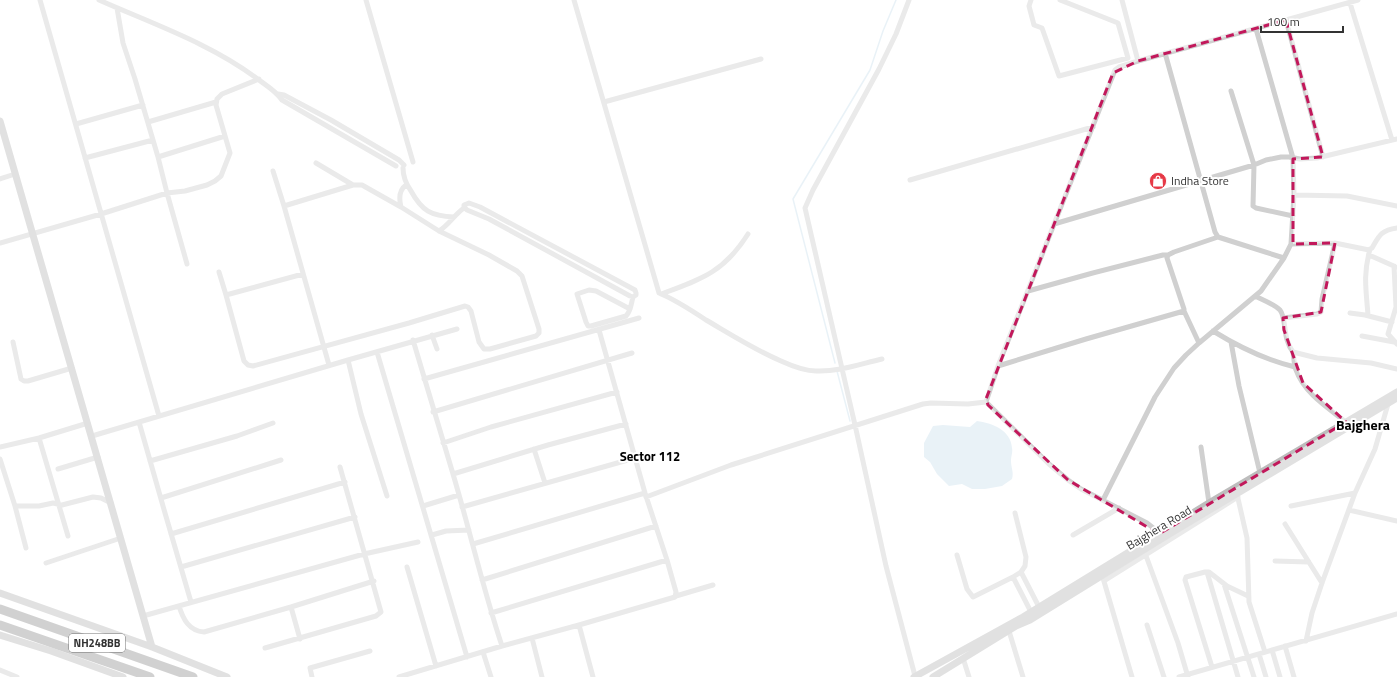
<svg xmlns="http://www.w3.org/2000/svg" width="1397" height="677" viewBox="0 0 1397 677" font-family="'Titillium Web',sans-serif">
	<rect width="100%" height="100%" fill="#fff"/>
	<!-- water -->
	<path fill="#cfe2ee" d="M977,421C992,423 1011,430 1012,448C1013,452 1011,456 1011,461C1011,468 1014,472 1012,479L1002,486L985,489H972L962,484L949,486L937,474L930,462L924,457V443L933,426L943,425L970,427Z"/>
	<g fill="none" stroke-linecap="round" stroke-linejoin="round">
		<!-- stream -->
		<path stroke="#cfe2ee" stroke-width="1.5" d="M835,363L793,199L870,70L883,31L896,0
			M837,371L850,421"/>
		<!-- street -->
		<path stroke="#d0d0d0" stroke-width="5" d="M40,0L159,416
			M99,0C153,24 212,44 259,80C267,86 276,91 282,100L396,166
			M366,0L413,162
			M574,0L659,293C676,300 691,310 706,320C730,334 755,350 781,361C792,366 804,371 816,371C838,372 860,364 882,359
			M909,0L896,34L879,69L813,190L805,208L855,425L886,566L915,676
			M1031,0L1029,6L1034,25L1042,28L1059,76L1128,58L1118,23L1060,0
			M1122,0L1138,61
			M1350,3L1392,140
			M117,8L123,43L135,79L158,157L167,193L187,264
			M1286,20L1323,157
			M1165,53L1215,232L1218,237
			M1231,91L1254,165L1253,206L1256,208L1293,216
			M278,94L284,95L331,120L399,160L404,165
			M604,102L761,59
			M148,122L216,102
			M76,124L143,105
			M158,157L225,136
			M85,158L153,140
			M316,163L353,185
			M403,168C403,178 406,184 411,191C422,211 431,216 454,217
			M273,171L284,206
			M0,179L15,174
			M910,180L1093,127
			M1294,195L1347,196L1397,206
			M469,203L480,207L635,290L636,293V295L633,297L630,296L489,219L467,210L464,207V205Z
			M1054,224L1254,165L1266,160L1281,157H1289L1300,159L1317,158L1397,139
			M439,231C449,225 454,215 464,208
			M0,243L101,214L167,193L185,191L207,185L215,181L221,176L230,153L216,105L217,99L222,94L259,79
			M1291,244L1335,243L1369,250L1372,248C1379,236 1381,230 1397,228
			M1369,255L1396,267
			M1394,266L1396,307L1388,334L1397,344
			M219,272L226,295L244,361L248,365L253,366L409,323L465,306L468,307L471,311L479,342L484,349H490L536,336L539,333V329L522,276L517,271L489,255L439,231L401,207C399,199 399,190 406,185
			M1028,291C1073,278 1118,266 1163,255H1168
			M661,294C702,279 724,272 748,234
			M226,295L303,274
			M1255,296C1263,300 1274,304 1280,310C1287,319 1282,338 1293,352L1317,358L1371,363L1397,369
			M630,309L596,291L589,290L577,294L586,322L588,326H591L626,316C631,311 631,304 633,297
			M1184,311L1199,343
			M1350,313L1365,315L1392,322
			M1368,315C1366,289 1363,275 1370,249
			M1283,318L1317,314L1321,312L1322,299L1335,243
			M1213,331C1239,347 1265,360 1295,367
			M432,335L437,349
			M1362,336L1394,342
			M413,340C426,385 440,429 453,474C470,531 483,589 502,646
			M13,342L21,379L24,381H28L72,368
			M1231,342L1239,386L1260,473
			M377,352L467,657
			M1293,352C1294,358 1294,365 1296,370C1304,393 1328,408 1346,422
			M329,365L284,206L353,185H362L401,207
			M998,366L1086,339L1184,311V309L1167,258L1168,255L1174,252L1218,237L1284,258
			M424,379L639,318
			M986,402L998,366L1115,70L1119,67L1138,61L1358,0
			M986,402L1049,464L1068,480L1081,489L1147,523L1162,535
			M433,412L632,353
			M139,422L165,513L191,602
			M92,436L348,360
			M39,438L68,536
			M443,443L491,427L617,392
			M0,447L39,438L88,423
			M1201,447L1209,503
			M534,449L545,483
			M0,459L15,506L26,548
			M150,461L237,436L273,423
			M58,469L98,457
			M453,474L548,445L626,424
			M1237,494L1247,538L1249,602L1265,652
			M387,496L361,414L348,360L457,329
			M646,497L731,465L923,404L931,403L968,404L986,402
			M161,498L281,460
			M1103,500L1155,397L1174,368L1186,355L1199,343L1261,291L1284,258L1291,244L1294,195L1293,158L1256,29
			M15,506H39L53,503L62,505L93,497L101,498L111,503
			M423,506L459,495
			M1291,506L1355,493
			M462,507L635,458
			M1349,510L1397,521
			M1285,524L1322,583
			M171,534L345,482
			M432,535L446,531L469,530
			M1073,535L1119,508
			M473,544L645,493
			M1145,553L1178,643L1188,677
			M957,555L967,589L973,597L1013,577L1021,572L1025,566L1026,557L1015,513
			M1275,561L1309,562
			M46,563L121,538
			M181,567L355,517
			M407,567L436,666
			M1021,572L1039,607
			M1207,572L1238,677
			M1013,577L1031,612
			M1103,578L1132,677
			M482,580L656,526
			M1104,581L1238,497
			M1224,584L1254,677
			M676,596L713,585
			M179,606C183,619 189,631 204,632L291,607L374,581
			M291,607L300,639
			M491,613L667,560
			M143,616L364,554L418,542
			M579,625L593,677
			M1147,625L1164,677
			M1009,631L1023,677
			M532,638L542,677
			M1306,641L1312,613L1322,583L1355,493L1375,449L1388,404
			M1285,646L1294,677
			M265,648L376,616L381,612L340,467
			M1272,650L1280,677
			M483,652L491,677
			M1259,654L1266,677
			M963,658L969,677
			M1212,667L1185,580L1186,577L1205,572H1209L1227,586L1248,596
			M0,670L17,677
			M312,677L310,668L370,651
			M399,677L502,646L579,625L675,597L676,592L667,560L645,493L599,330
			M1179,677L1397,614"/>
		<!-- secondary -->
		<path stroke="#bdbdbd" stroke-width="7" d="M0,121L152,647
			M0,593L152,647L227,677
			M0,635L51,651L123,677
			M914,677L1023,617L1209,503L1397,392
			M933,677L1016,626L1030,620L1171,533L1397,398"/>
		<!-- highway -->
		<path stroke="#9a9a9a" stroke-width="9" d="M0,609L193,677
			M0,625L150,677"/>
	</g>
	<!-- marked area -->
	<path d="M0 0H1397V677H0ZM1286,20L1323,157L1293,159V244L1335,243L1321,312L1283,318L1284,330L1303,383L1346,422L1159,534L1068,480L988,405L986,399L1113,73L1138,61Z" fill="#fff" fill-opacity=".55" fill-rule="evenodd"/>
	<path fill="none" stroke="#c2185b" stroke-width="3" stroke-dasharray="8 5" stroke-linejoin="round" d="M1286,20L1323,157L1293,159V244L1335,243L1321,312L1283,318L1284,330L1303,383L1346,422L1159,534L1068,480L988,405L986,399L1113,73L1138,61Z"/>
	<!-- icons -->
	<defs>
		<symbol id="shop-disc" viewBox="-11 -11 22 22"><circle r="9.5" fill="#e63946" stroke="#fff"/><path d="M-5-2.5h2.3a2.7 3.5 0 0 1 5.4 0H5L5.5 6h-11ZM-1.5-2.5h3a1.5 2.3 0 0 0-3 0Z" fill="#fff"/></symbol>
	</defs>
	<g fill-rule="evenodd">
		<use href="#shop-disc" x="1148" y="171" width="20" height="20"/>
	</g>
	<g text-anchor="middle" stroke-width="4" stroke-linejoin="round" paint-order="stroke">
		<!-- shield labels -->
		<rect fill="#fff" stroke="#707070" stroke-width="1" x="69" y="634" width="56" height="18" rx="3"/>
		<g font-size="11" font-weight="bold" fill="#333">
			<text x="97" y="647">NH248BB</text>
		</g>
		<!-- poi labels -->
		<g font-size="12" fill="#333" stroke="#fff" text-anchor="start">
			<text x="1171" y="185">Indha Store</text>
		</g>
		<!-- street labels -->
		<g font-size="12" fill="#333" stroke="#fff">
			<text transform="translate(1159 528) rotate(-31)" y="4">Bajghera Road</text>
		</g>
		<!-- neighbourhood labels -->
		<g font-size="13" font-weight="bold" fill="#000" stroke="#fff">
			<text x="650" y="461">Sector 112</text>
		</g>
		<!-- quarter labels -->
		<g font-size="14" font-weight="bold" fill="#000" stroke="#fff">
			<text x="1363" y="430">Bajghera</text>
		</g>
	</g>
	<!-- scale -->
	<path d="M1261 26v6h82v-6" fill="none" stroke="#333333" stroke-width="2"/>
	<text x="1267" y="26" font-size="12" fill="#333333" stroke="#ffffff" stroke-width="3" paint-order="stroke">100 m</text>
</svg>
